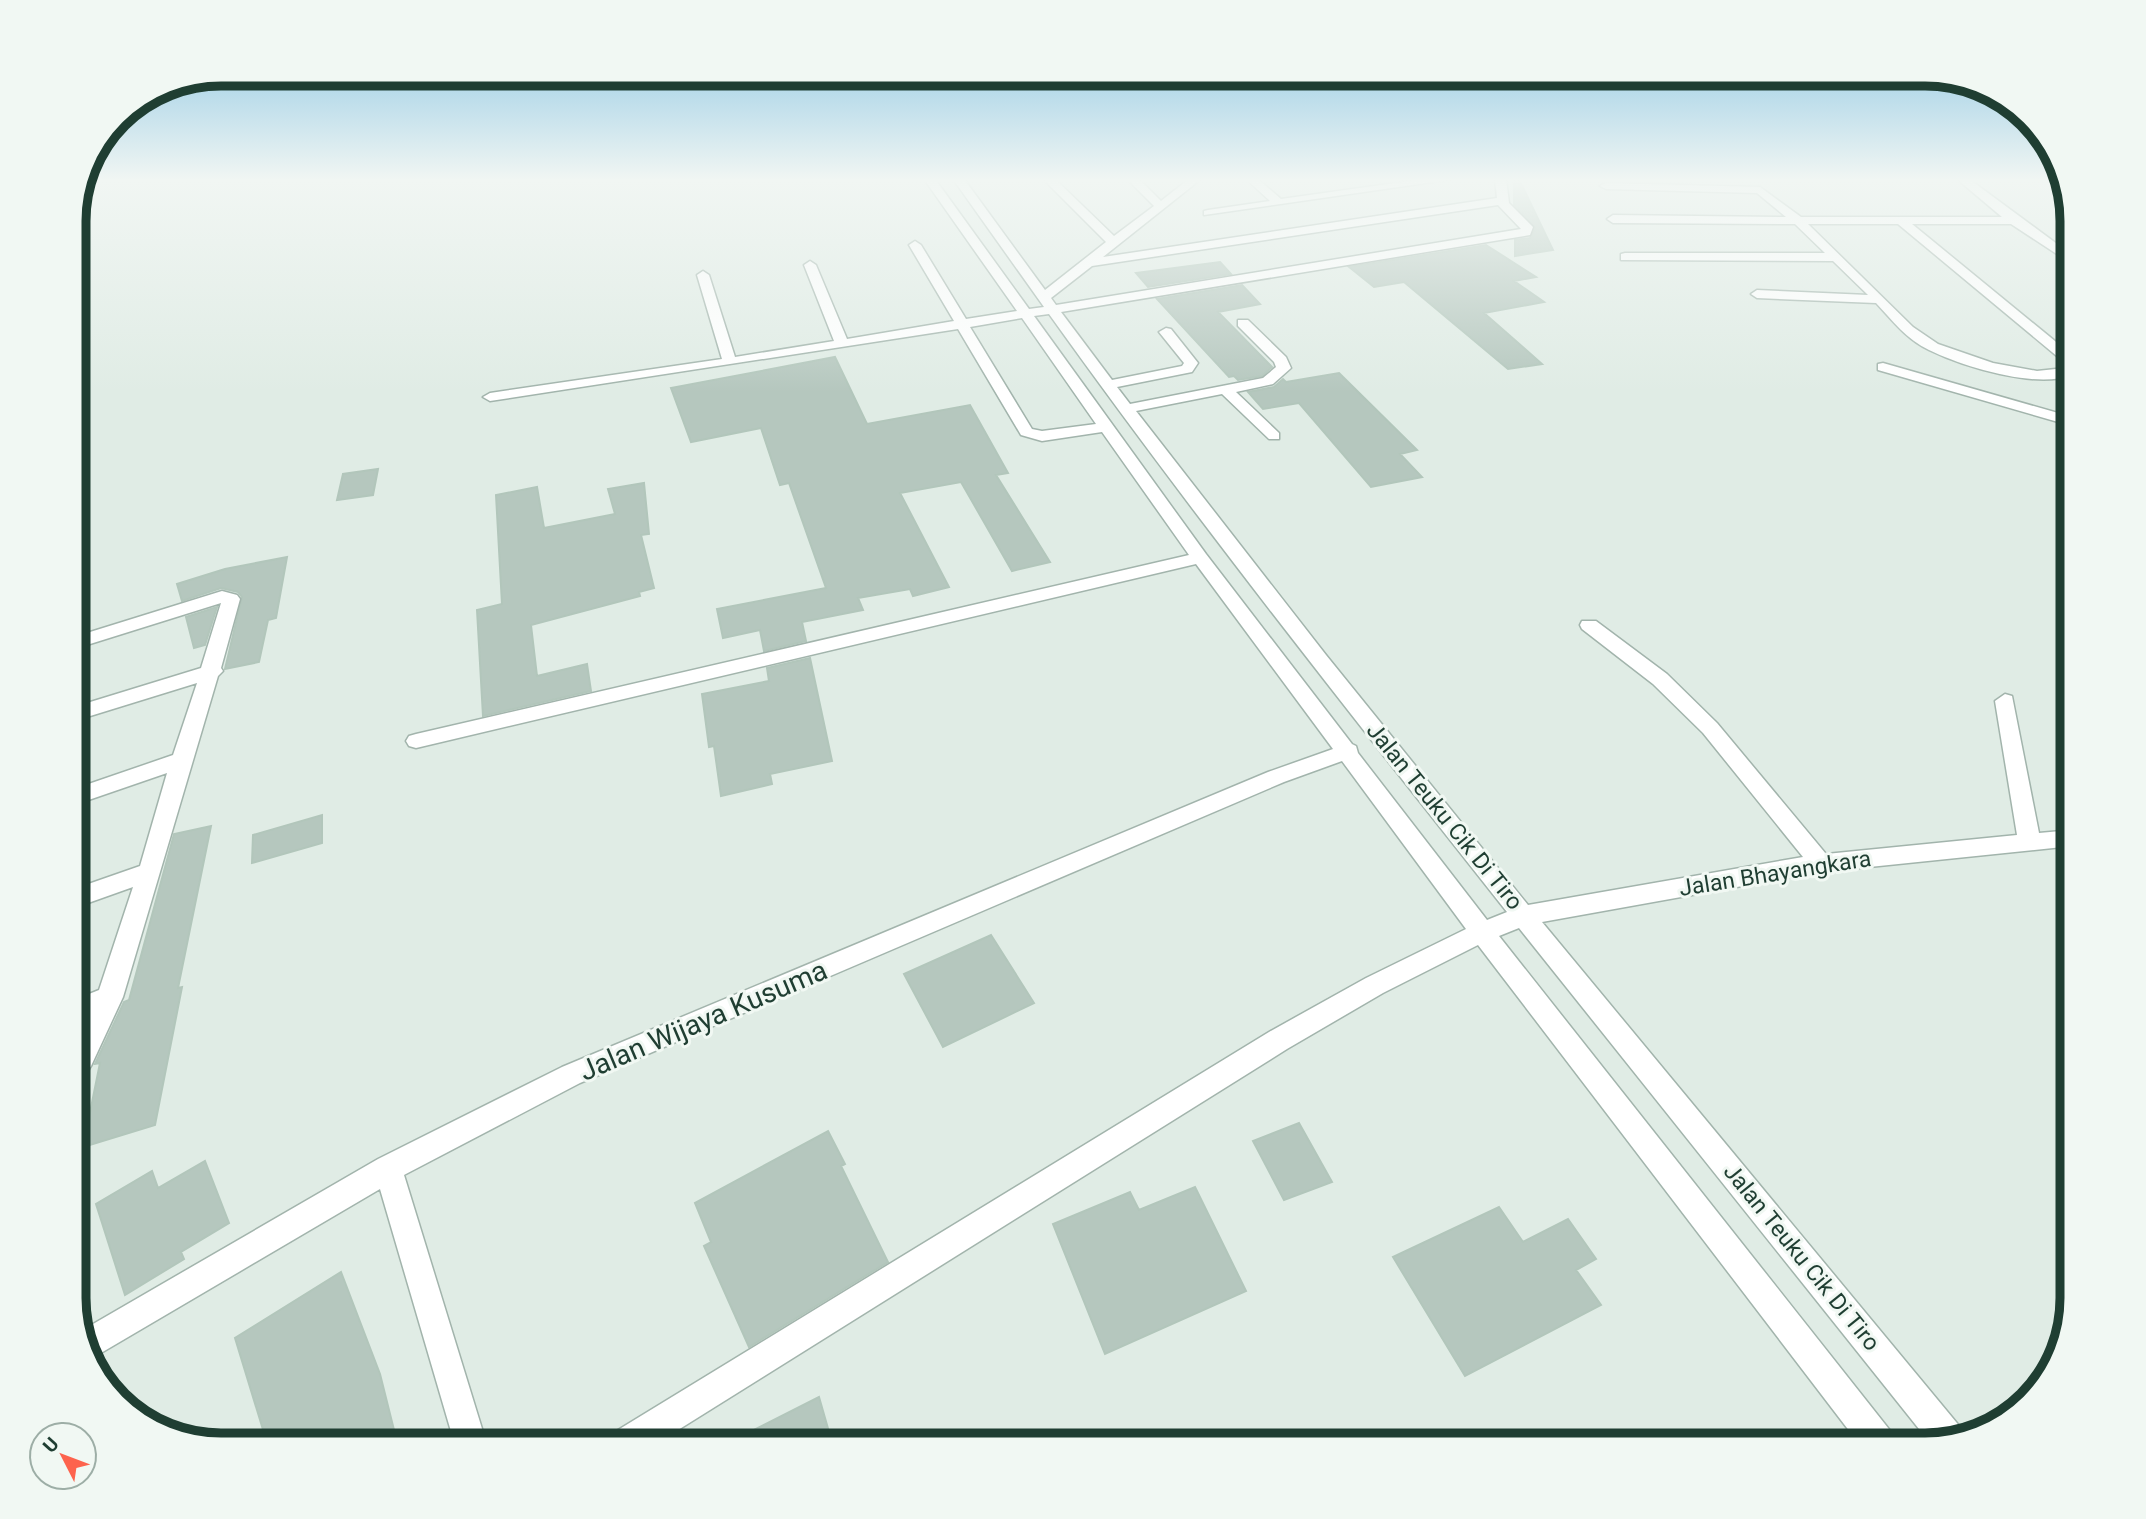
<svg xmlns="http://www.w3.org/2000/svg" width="2146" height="1519" viewBox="0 0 2146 1519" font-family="Roboto,sans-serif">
	<rect width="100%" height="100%" fill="#e0ece5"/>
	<!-- building -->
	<path fill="#b5c7be" stroke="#b2c6bb" stroke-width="2" d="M1514,179H1519L1553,250L1515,256V240L1530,238L1535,228L1514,205Z
		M1486,245L1536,277L1514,281L1544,302L1484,313L1542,364L1508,369L1404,282L1374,287L1349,267Z
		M1220,262L1231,274L1148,287L1136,273Z
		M1242,285L1260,304L1218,312L1272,367L1262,376L1238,380L1234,376L1229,377L1157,299Z
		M835,357L867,424L970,405L1008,473L996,475L1050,562L1012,571L961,482L900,493L949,587L913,596L910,589L858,598L863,610L802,622L806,641L764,651L760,630L723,638L717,609L826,588L789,483L780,485L761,428L691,442L671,388Z
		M1339,373L1417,450L1400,454L1422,477L1371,487L1299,403L1263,409L1248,392L1274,387L1283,379L1286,382Z
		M378,469L373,495L337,500L343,474Z
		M644,483L649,534L641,535L654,588L639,592L640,596L531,625L537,676L587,664L591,691L483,716L477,610L502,604L496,495L537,487L544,528L615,514L608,489Z
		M287,557L276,618L268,620L259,662L225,669L242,597L238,592L221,588L182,601L177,584L225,569Z
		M217,607L205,645L194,648L186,617Z
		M810,658L832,761L770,774L772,784L721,796L714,746L709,747L702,694L769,681L767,668Z
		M322,815V843L252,863L253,835Z
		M211,826L178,988L182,987L155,1125L83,1147L100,1063L95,1064L124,1002L129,1000L174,834Z
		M991,935L1034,1003L943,1047L904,974Z
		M1299,1123L1332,1182L1284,1200L1253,1141Z
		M828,1131L845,1164L841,1166L888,1262L749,1347L704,1246L711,1242L695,1203Z
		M205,1161L229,1223L181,1252L184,1259L125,1295L96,1204L152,1171L158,1188Z
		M1195,1187L1246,1291L1105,1354L1053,1224L1130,1192L1139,1210Z
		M1499,1207L1523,1242L1568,1219L1596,1259L1576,1270L1601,1305L1465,1376L1393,1257Z
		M341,1272L380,1374L398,1446H268L235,1338Z
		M819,1397L833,1446H722Z"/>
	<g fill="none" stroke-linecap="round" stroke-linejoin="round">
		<defs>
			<path id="minor" d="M924,179H935L1029,309L1044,307L953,179H964L1045,290L1106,242L1043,179H1055L1114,236L1154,206L1127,179H1139L1161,201L1189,179H1201L1103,257L1497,198L1495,179H1506L1509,203L1533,227L1530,235L1061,312L1112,380L1182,366L1184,363L1159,332L1166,328L1171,329L1198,363L1192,372L1117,387L1130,404L1263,378L1276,367L1274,362L1238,326V320H1248L1286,357L1291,368L1273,384L1236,392L1279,433V439H1269L1222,394L1136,411L1326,655L1528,905L1803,857L1703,733L1653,684L1582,629L1580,625L1582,621H1596L1667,674L1717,723L1826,854L2017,835L1995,701L2005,694L2012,696L2039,833L2072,830V846L1821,872L1542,922L1961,1428L1964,1436L1931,1444L1519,928L1499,936L1892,1433L1896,1445H1860L1478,945L1383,993L1287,1049L654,1445H609L613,1433L1269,1032L1366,978L1466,929L1342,761L1284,782L580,1083L404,1175L487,1445H455L380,1189L89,1360L81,1331L378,1159L562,1067L1268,772L1333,749L1196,564L416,748L409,746L406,741L409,736L416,734L1189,555L1102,432L1042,441L1021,435L958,329L490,401L483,397L490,393L722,359L697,275L703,271L709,275L735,357L834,341L804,265L810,261L816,265L847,339L954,321L909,245L915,241L921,245L966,319L1017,311ZM1498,205L1521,229L1056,305L1051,298L1092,266ZM1049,314C1192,514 1351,715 1507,912L1487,920L1358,753L1356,746L1352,744L1206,554L1034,316ZM1022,318L1096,424L1042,431L1032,429L970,327Z
				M1246,179H1258L1281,199L1424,179H1454L1204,215V211L1208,210L1270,201Z
				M1957,179H1969L2072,255V264L2011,224H1912L2072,355V375C2036,389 1964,367 1929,350C1907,340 1892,320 1876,303L1757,298L1751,294L1757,290L1868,295L1833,261L1621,260V254L1625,253H1825L1795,224L1613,223L1607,219L1613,215L1786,217L1757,193L1606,189L1600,186L1606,183L1760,187L1801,217H2002ZM1808,224H1898L2064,362L2065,368L2037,371L1993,363L1938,344L1913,327Z
				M1883,363L2072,417V426L1878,370V364Z
				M222,591L237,595L240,599L221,668L223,671L218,676L123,997L91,1066L83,1079L74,1083V1048L89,1016L74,1022V1000L99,990L133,887L74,908V889L140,866L167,773L74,805V789L173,755L197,683L74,721V707L201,668L221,603L74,649V637Z"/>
		</defs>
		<!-- minor casing -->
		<use href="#minor" stroke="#a2b4ac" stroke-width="3"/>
		<!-- minor -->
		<use href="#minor" fill="#fff" fill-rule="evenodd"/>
	</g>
	<!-- sky -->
	<linearGradient id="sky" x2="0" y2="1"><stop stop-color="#7fc0e1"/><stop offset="0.46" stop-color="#f1f6f3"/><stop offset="1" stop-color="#f1f6f3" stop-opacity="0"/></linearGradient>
	<rect width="2146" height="392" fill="url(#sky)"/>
	<g text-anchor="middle" stroke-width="6" stroke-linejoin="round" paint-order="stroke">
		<!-- street labels -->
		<g font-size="23" fill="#1f3e32" stroke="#f1f8f3">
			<text transform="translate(1445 816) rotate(51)" y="8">Jalan Teuku Cik Di Tiro</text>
			<text transform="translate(1775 873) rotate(-9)" y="8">Jalan Bhayangkara</text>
			<text transform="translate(1802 1257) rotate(51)" y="8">Jalan Teuku Cik Di Tiro</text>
		</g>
		<!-- near-street labels -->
		<g font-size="28" fill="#1f3e32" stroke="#f1f8f3">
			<text transform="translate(703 1020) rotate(-23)" y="10">Jalan Wijaya Kusuma</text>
		</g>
	</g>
	<!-- crop -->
	<path d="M0 0H2146V1519H0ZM221 86H1925A135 135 0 0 1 2060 221V1298A135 135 0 0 1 1925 1433H221A135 135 0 0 1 86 1298V221A135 135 0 0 1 221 86Z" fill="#f1f8f3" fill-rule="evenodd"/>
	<path fill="none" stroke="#1f3e32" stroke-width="9" d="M221 86H1925A135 135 0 0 1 2060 221V1298A135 135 0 0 1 1925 1433H221A135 135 0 0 1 86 1298V221A135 135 0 0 1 221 86Z"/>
	<!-- north arrow -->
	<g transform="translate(63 1456) rotate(312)"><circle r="33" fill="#f1f8f3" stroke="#9daea6" stroke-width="2"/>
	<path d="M0-5L12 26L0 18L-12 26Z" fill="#fd634d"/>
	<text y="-10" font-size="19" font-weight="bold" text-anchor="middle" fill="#1f3e32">U</text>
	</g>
</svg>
